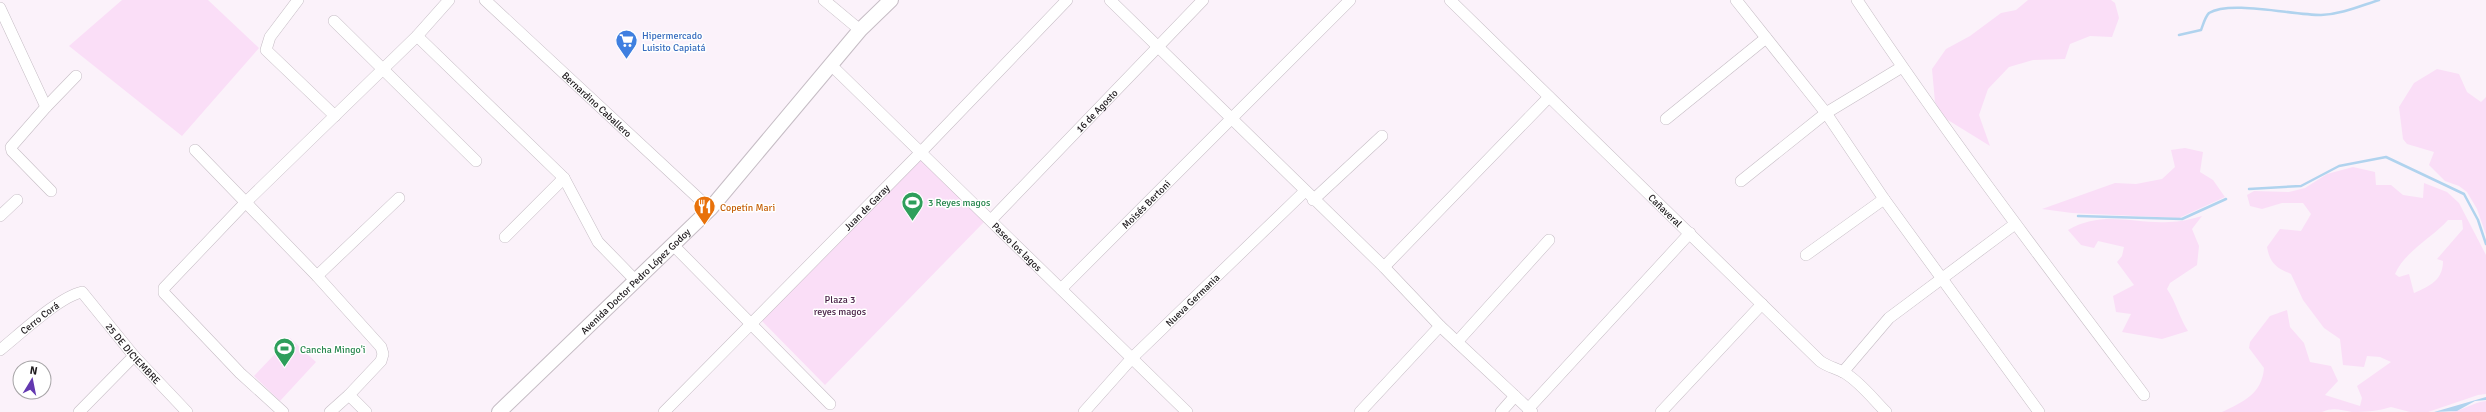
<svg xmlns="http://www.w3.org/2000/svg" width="2486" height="412" viewBox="0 0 2486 412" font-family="Signika,sans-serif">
	<rect width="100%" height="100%" fill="#fbf2fa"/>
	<!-- green -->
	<path fill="#fadef7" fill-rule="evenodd" d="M122,0H208L259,48L182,136L69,46Z
		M2028,0H2111L2115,3L2119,18L2112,37L2090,36L2070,44L2065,59L2033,60L2009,67L1988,89L1979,115L1990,146L1943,117L1935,102L1932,69L1946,49L1970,36L2001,13L2016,10Z
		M2437,69L2459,74L2467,92L2481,102L2486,97V235L2477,209L2467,192L2459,186L2445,181L2429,165L2434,152L2407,144L2403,139L2399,107L2414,83Z
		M2185,148L2203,152L2200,172L2213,180L2225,197L2179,218L2072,213L2042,209L2115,183L2136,184L2162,179L2175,167L2171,150Z
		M920,158L985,221L825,385L761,320Z
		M2353,167L2375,172L2376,185H2391L2403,195L2423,198L2424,183L2447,192L2459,203L2486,255V394L2478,395L2428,412H2410L2391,407C2379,411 2366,412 2352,412C2341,410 2333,407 2322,412H2222C2243,402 2262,394 2264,368L2249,348L2250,342L2270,316L2287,310L2290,327L2304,343L2310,362L2331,366L2338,381L2325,395L2360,406L2362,398L2357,386L2391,362L2380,357L2367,356L2364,367L2343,365L2340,339L2324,328L2303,300L2291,274C2276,268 2270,263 2267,247L2280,229L2301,231L2311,214L2303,203H2282L2262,209L2250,206L2247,195L2254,191L2289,192L2305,188L2327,174ZM2448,220H2462L2463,229L2437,259L2443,261C2443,280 2430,286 2414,293L2409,274L2399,277L2395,274C2404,252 2433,237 2448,220Z
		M2202,216L2192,229L2199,246L2197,265L2170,283L2167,289C2176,302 2179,317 2188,331L2162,339L2122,332L2131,314L2116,312L2113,296L2134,285L2117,262L2122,256L2124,247L2098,241L2094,248L2081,245L2068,230C2103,210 2133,224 2169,222C2180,222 2191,219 2202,216Z
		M290,338L316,362L280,401L254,376Z
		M2486,401V412H2450C2463,411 2473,402 2486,401Z"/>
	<!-- water -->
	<path fill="#b0d3ee" d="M2486,397V400L2475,401L2457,411L2434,412Z"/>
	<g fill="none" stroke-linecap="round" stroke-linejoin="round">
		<!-- stream -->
		<path stroke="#b0d3ee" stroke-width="2.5" d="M2179,35L2201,30C2203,25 2205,17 2209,13C2230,0 2292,15 2321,15C2342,14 2360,6 2379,0
			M2249,189L2301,186L2339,166L2386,157L2464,194L2478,220L2486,244
			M2078,216L2182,219L2226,199"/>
		<defs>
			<g id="minor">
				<path d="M298,0L270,37L266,50L335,116"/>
				<path id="s1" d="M485,0L710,209"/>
				<path d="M824,0L860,30"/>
				<path d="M1110,0L1384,267L1440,326L1532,412"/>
				<path id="s2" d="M1450,0L1820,361C1828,367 1836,368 1845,373C1861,383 1873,399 1886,412"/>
				<path d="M1736,0L1826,113L1884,199L2039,412"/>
				<path d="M1857,0C1947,135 2046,265 2144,395"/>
				<path d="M0,8L46,107"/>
				<path d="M334,21L476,161"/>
				<path d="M417,36L564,178L598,242L636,281"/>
				<path id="s3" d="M831,65L1187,412"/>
				<path d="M1666,119L1766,38"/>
				<path d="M195,150L317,276L381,347L383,354L381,361L349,395L366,412"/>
				<path d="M1741,181L1826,113L1902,67"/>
				<path d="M51,191L12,151L11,147L46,107L76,76"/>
				<path d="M1313,200L1382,136"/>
				<path d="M0,216L17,200"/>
				<path id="s4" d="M991,220L1203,0"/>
				<path d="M505,237L564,178"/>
				<path d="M674,246L830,404"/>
				<path d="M1806,255L1884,199"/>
				<path d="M1384,267L1549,97"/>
				<path d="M317,276L399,198"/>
				<path id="s5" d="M1061,289L1350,0"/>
				<path d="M1457,342L1549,240"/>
				<path id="s6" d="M0,350C20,334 59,297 82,292L134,356L187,412"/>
				<path d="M1843,372L1889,318L2015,224"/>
				<path d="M1528,409L1690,233"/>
				<path d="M79,412L134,356"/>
				<path d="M283,412L240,373L164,293V288L245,203L417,36L449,0"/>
				<path d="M330,412L349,395"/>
				<path id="s7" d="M664,412L921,152L1067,0"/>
				<path id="s8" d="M1084,412L1132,358L1304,192"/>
				<path d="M1360,412L1440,326"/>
				<path d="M1501,412L1515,396"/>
				<path d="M1661,412L1762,304"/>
			</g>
			<g id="major">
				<path id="s9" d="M499,412L710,209L860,30L891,0"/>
			</g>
		</defs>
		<!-- minor casing -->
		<use href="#minor" stroke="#c6bdc5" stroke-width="12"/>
		<!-- major casing -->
		<use href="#major" stroke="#c6bdc5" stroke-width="16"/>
		<!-- minor -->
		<use href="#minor" stroke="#fff" stroke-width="11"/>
		<!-- major -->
		<use href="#major" stroke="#fff" stroke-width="14"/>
	</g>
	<!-- icons -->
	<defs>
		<symbol id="supermarket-pin" viewBox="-11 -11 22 30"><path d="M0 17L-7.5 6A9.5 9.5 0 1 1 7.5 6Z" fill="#3f7fe0" stroke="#fff"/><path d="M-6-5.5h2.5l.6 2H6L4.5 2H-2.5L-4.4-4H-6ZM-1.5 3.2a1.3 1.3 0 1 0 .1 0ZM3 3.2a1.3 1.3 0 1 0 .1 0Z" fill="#fff"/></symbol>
		<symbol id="stadium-pin" viewBox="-11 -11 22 30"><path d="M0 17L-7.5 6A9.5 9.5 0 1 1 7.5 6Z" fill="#2e9e5b" stroke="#fff"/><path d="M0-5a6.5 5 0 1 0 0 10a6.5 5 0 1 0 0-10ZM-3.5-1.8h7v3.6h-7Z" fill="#fff"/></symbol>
		<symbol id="restaurant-pin" viewBox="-11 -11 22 30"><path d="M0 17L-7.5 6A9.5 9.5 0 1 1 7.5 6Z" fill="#e8710a" stroke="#fff"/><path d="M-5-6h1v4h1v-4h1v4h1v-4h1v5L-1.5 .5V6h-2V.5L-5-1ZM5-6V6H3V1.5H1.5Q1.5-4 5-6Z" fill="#fff"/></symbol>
	</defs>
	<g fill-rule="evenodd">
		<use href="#supermarket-pin" x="614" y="28" width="25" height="34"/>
		<use href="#stadium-pin" x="900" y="190" width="25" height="34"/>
		<use href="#restaurant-pin" x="692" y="194" width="25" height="34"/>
		<use href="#stadium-pin" x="272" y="336" width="25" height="34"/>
	</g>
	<g text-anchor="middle" stroke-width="3" stroke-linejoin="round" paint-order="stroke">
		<!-- shop labels -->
		<g font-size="10" fill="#366cbe" stroke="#fff" text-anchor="start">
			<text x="642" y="39">Hipermercado<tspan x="642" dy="12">Luisito Capiatá</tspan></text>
		</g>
		<!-- street labels -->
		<g font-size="10" fill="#1e1a1d" stroke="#fff">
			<text dy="4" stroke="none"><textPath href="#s1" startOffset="153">Bernardino Caballero</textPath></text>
			<text dy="4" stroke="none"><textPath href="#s4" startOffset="152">16 de Agosto</textPath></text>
			<text dy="4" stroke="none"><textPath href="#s5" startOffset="120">Moisés Bertoni</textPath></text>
			<text dy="4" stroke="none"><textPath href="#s7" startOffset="288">Juan de Garay</textPath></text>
			<text dy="4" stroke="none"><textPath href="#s2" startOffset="301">Cañaveral</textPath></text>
			<text dy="4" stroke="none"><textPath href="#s3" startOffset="260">Paseo los lagos</textPath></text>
			<text dy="4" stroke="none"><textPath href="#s9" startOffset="189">Avenida Doctor Pedro López Godoy</textPath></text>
			<text dy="4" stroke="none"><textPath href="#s8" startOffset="156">Nueva Germania</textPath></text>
			<text dy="4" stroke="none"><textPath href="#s6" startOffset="51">Cerro Corá</textPath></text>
			<text dy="4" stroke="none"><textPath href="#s6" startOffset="181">25 DE DICIEMBRE</textPath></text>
		</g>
		<!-- leisure labels -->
		<g font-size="10" fill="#27864d" stroke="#fff" text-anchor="start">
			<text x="928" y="206">3 Reyes magos</text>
			<text x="300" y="353">Cancha Mingo'i</text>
		</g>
		<!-- food labels -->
		<g font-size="10" fill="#c56008" stroke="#fff" text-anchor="start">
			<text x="720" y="211">Copetín Mari</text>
		</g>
		<!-- park labels -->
		<g font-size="10" fill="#441c42" stroke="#fff">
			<text x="840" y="303">Plaza 3<tspan x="840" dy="12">reyes magos</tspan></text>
		</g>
	</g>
	<!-- north arrow -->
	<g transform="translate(32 380) rotate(10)"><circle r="19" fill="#ffffff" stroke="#a5a3a5"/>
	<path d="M0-3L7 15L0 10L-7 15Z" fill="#6338b0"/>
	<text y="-6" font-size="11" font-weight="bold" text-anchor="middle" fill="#1e1a1d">N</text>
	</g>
</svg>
